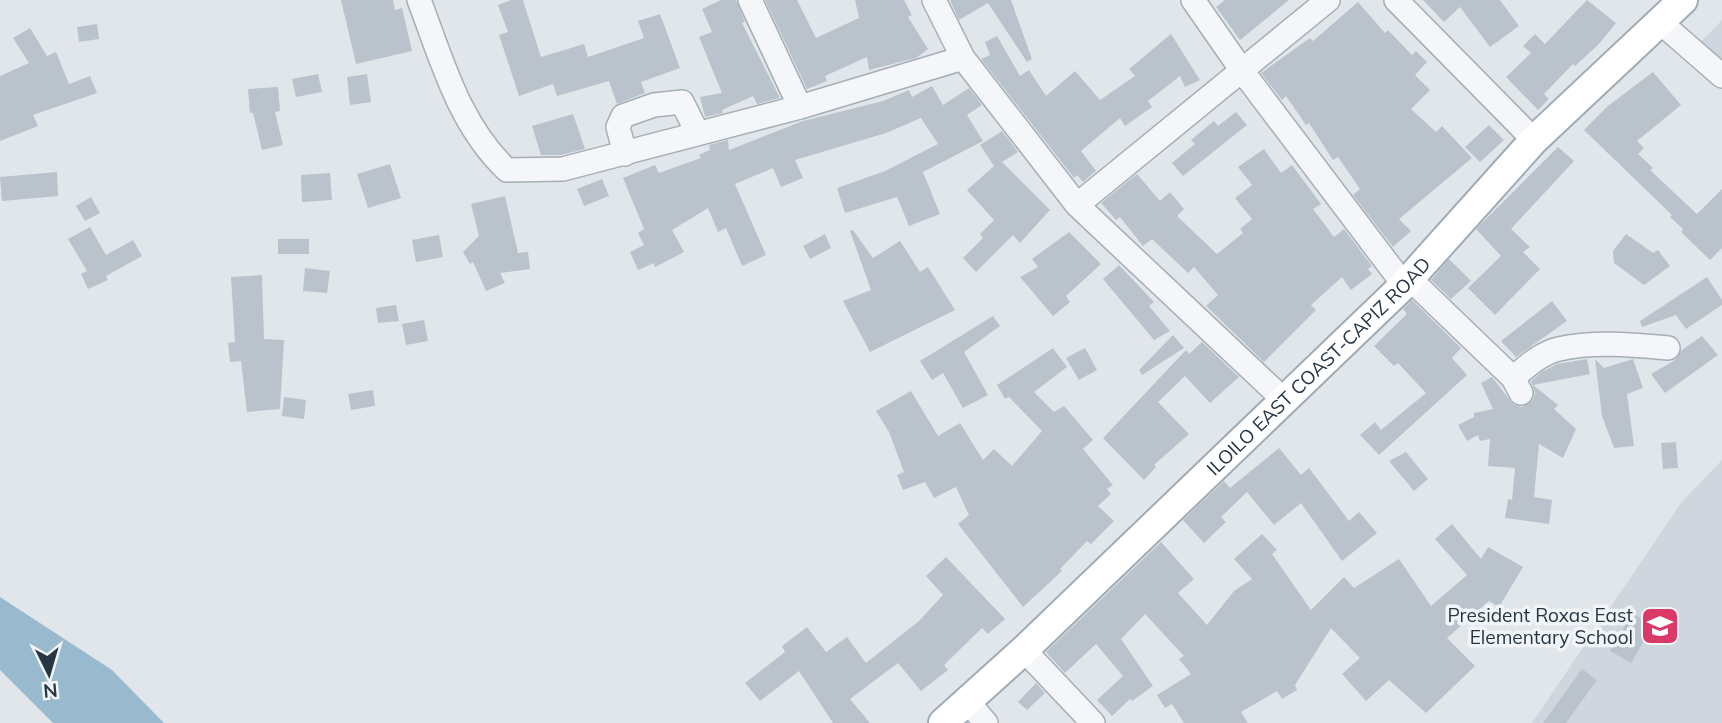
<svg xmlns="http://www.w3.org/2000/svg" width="1722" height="723" viewBox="0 0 1722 723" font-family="Mulish,sans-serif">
	<rect width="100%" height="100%" fill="#e1e6eb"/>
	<!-- built -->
	<path fill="#cfd6dd" d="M1722,20V60L1699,44Z
		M1722,460V723H1532L1681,503Z"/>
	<!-- water -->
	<path fill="#99bace" d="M0,597L112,670L164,723H53L0,670Z"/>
	<!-- building -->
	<path fill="#bac3cb" d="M341,0H393L395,10L402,8L412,51L356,64Z
		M511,0H523L541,57L584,44L588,57L644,38L638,21L660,14L680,68L641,82L645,93L617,104L609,81L557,96L553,84L519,96L499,35L508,32L498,5Z
		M721,0H736L745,22L742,23L780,98L757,104L753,96L722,110L723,113L705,117L700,97L722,93L699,37L712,32L702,9Z
		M765,0H797L816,38L859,18L855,0H904L912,15L908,17L928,49L916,58L869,70L867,57L825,76L827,81L807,89Z
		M950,0H1011L1032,59L1027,62L988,3L959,20Z
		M1225,0H1289L1240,40L1216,7Z
		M1423,0H1500L1519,26L1490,47L1460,7L1444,22Z
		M1587,0L1616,23L1599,44L1575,66L1573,64L1544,94L1549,99L1538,110L1506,77L1531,53L1523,46L1535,34L1545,44Z
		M1358,2L1385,33L1388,30L1412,55L1416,51L1427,62L1415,75L1430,90L1411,109L1436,132L1442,126L1472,158L1399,219L1411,231L1393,247L1353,195L1360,189L1338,157L1333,160L1309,123L1306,125L1286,96L1282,100L1261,73L1310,38L1313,41Z
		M97,24L99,39L79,42L77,27Z
		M30,28L47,56L56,52L69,84L90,76L97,93L33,115L38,126L0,141V76L29,63L13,38Z
		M1171,34L1200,80L1185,87L1180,76L1148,101L1152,107L1125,126L1120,118L1081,151L1096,171L1083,182L1077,175L1074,178L981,59L990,55L985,42L997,36L1020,76L1029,70L1046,96L1075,71L1100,100L1135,76L1129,69Z
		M1653,72L1681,105L1637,141L1644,148L1638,154L1653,168L1650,170L1697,214L1722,189V248L1710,260L1681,232L1683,229L1670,217L1672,215L1584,130L1608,106Z
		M318,74L322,92L296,97L292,79Z
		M367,74L371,102L350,105L347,77Z
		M932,86L943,105L969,88L982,105L967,115L983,141L923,172L940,214L909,226L897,197L845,213L837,188L885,171L938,144L921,118L886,133L795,160L803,178L781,187L773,168L735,184L766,255L742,266L726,228L718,232L708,208L672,230L684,252L655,267L654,263L638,270L630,252L644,245L638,233L644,229L623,178L655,165L659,173L701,158L699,155L710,150L709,145L728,140L729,150L803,121L883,101L909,90L912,97Z
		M278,87L280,111L275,112L283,145L262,150L253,113H250L248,89Z
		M1236,112L1247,125L1183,176L1172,163L1195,144L1191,140L1214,121L1218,126Z
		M573,114L585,149L561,155H541L532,126Z
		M1489,125L1504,140L1480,162L1465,147Z
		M1002,131L1018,152L1002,162L1050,210L1020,243L1013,235L976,272L963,258L983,238L980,234L994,220L967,190L994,166L980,145Z
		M1558,147L1574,161L1511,229L1530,247L1523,252L1540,269L1495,315L1468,288L1501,256L1476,229Z
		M1264,149L1281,173L1292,165L1321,204L1313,209L1334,237L1344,229L1372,266L1368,269L1372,274L1351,290L1342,277L1311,305L1316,310L1264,362L1206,306L1218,295L1194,267L1188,273L1152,239L1143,246L1120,217L1116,220L1101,203L1137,174L1160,201L1170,192L1184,209L1177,216L1217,254L1243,233L1240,229L1252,219L1235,198L1252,185L1238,167Z
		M390,164L401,198L368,208L357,174Z
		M57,172L58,196L2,201L0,177Z
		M330,173L332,200L302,202L301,175Z
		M602,179L609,196L584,206L577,189Z
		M505,196L518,253L528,252L530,269L500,273L505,283L486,291L473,262L470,264L463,252L479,236L471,204Z
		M91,197L100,213L85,221L76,206Z
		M90,227L106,255L133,240L142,256L106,276L108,280L88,289L81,274L87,271L68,239Z
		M853,230L873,258L900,241L920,272L928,267L955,310L870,352L843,301L871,290L850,231Z
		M1069,232L1101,264L1066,296L1070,302L1053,316L1020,277L1038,267L1032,259Z
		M825,234L831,248L810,259L803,246Z
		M1626,234L1653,253L1658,250L1670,266L1644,285L1614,263L1613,251Z
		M439,235L443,257L416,262L412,240Z
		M278,239H309V254H278Z
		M1449,259L1471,281L1451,299L1431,280Z
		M1119,265L1154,302L1149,306L1170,331L1154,340L1103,279Z
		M305,268L330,271L327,293L303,291Z
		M262,275L264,339L284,340L280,409L247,412L241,361L230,362L228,343L235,342L231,277Z
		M1707,277L1722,300V305L1686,329L1676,315L1642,327L1640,321Z
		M1412,300L1461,348L1452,358L1467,375L1379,455L1360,435L1375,422L1381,430L1426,393L1398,363L1394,366L1374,346L1407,314L1403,309Z
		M1552,301L1567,321L1516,357L1501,341Z
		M396,305L399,321L378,323L376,308Z
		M993,316L1000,326L964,352L988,395L963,408L943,373L932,380L920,361Z
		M424,320L428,341L406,345L402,324Z
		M1173,335L1184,348L1142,375L1139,370Z
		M1702,336L1718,355L1665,393L1651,374L1675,360L1682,350Z
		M1202,342L1239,377L1210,403L1185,376L1158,402L1189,434L1154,465L1156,467L1144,480L1103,438L1186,350L1189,354Z
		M1053,348L1067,367L1034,392L1054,412L1064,406L1093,440L1083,449L1113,485L1107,489L1111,494L1098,506L1114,521L1091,544L1087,541L1060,569L1062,571L1023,607L958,524L969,515L956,487L934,498L925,482L903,490L897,475L904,472L889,432L876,411L911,391L938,436L960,423L983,460L994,449L1012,466L1042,431L1009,397L1005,399L997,385Z
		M1085,348L1097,370L1079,380L1066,358Z
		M1587,359L1590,374L1533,385L1558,405L1554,409L1576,429L1563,458L1539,444L1534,497L1552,500L1549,524L1505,518L1508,499L1512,500L1515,468L1488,466L1490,439L1480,441L1478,435L1467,441L1458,425L1474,417V413L1493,409L1481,383L1492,377L1513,404L1521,407L1533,400L1535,393L1531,381L1542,372L1557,364Z
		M1595,359L1604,368L1633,359L1643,388L1627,394L1634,446L1614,448L1602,416Z
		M373,390L375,406L351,410L348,394Z
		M284,397L306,400L304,419L282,416Z
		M1676,442L1678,468L1663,469L1661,443Z
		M1279,448L1301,475L1309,468L1349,521L1359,512L1377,533L1342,561L1301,503L1274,525L1247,492L1221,517L1226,522L1204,543L1183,520L1224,481L1230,488Z
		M1406,452L1428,479L1414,491L1389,461Z
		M1452,524L1481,559L1488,547L1523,567L1499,607L1489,601L1447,638L1475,666L1426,713L1389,680L1366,701L1342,674L1360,658L1331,628L1295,685L1297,690L1282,699L1277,691L1241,712L1248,723H1184L1172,704L1165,708L1157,695L1191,674L1179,659L1184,656L1145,614L1121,639L1153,686L1132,701L1130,699L1112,716L1097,700L1123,676L1096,644L1065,673L1046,652L1161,542L1194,579L1178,593L1207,625L1234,591L1252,579L1234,559L1262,534L1277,550L1272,554L1311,610L1344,577L1354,588L1399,559L1431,606L1467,575L1435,539Z
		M946,557L1005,619L988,634L982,628L944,665L948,670L921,691L898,663L850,699L870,723H833L799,671L760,701L745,683L785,652L782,646L807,627L826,652L847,637L866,663L919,621L943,595L926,576Z
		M1632,613L1653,625L1631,663L1610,651Z
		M1582,669L1597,680L1566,723H1543Z
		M1036,683L1045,693L1027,710L1018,702Z"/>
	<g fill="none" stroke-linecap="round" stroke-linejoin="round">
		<defs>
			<path id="minor" d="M419,0C442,60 459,125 507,170L563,169L800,107L963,58
				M750,0L800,107
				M934,0L963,58L1077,205L1284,400
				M1193,0L1243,72L1404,285
				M1396,0L1534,140
				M1660,22L1722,76
				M625,154L618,127L623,116L654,105L682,102L697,132
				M1077,205L1328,0
				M1410,279L1513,378L1521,393
				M1513,378C1526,367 1541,353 1559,349C1594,341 1633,345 1668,348
				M1024,650L1093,723
				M968,702L986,723"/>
			<g id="major">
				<path id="s1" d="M943,723L1024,650L1404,285L1534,140L1683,0"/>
			</g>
		</defs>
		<!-- minor casing -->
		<use href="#minor" stroke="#a5aeb6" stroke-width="26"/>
		<!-- major casing -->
		<use href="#major" stroke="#9facb8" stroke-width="32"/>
		<!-- minor -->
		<use href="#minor" stroke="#f4f6f9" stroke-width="23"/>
		<!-- major -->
		<use href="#major" stroke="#fff" stroke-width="28"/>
	</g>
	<!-- icons -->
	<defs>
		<symbol id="school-square" viewBox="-11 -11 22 22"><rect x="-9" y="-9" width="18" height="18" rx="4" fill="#db3a68" stroke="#f1f5f8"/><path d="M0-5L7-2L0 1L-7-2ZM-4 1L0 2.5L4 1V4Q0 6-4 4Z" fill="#fff"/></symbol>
	</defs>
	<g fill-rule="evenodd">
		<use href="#school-square" x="1638" y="604" width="44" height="44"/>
	</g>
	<g text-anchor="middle" stroke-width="7" stroke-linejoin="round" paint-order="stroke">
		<!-- street labels -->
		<g font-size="19" fill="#273645" stroke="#f1f5f8">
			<text dy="7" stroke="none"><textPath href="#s1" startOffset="518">ILOILO EAST COAST-CAPIZ ROAD</textPath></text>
		</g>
		<!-- poi labels -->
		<g font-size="19" fill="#273645" stroke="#f1f5f8" text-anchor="end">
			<text x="1633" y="622">President Roxas East<tspan x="1633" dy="22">Elementary School</tspan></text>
		</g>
	</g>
	<!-- north arrow -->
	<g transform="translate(49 674) rotate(175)" stroke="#f1f5f8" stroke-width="5" paint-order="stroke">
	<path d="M0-5L12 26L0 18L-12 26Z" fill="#273645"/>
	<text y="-10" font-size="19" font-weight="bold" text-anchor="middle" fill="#273645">N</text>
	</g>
</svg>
